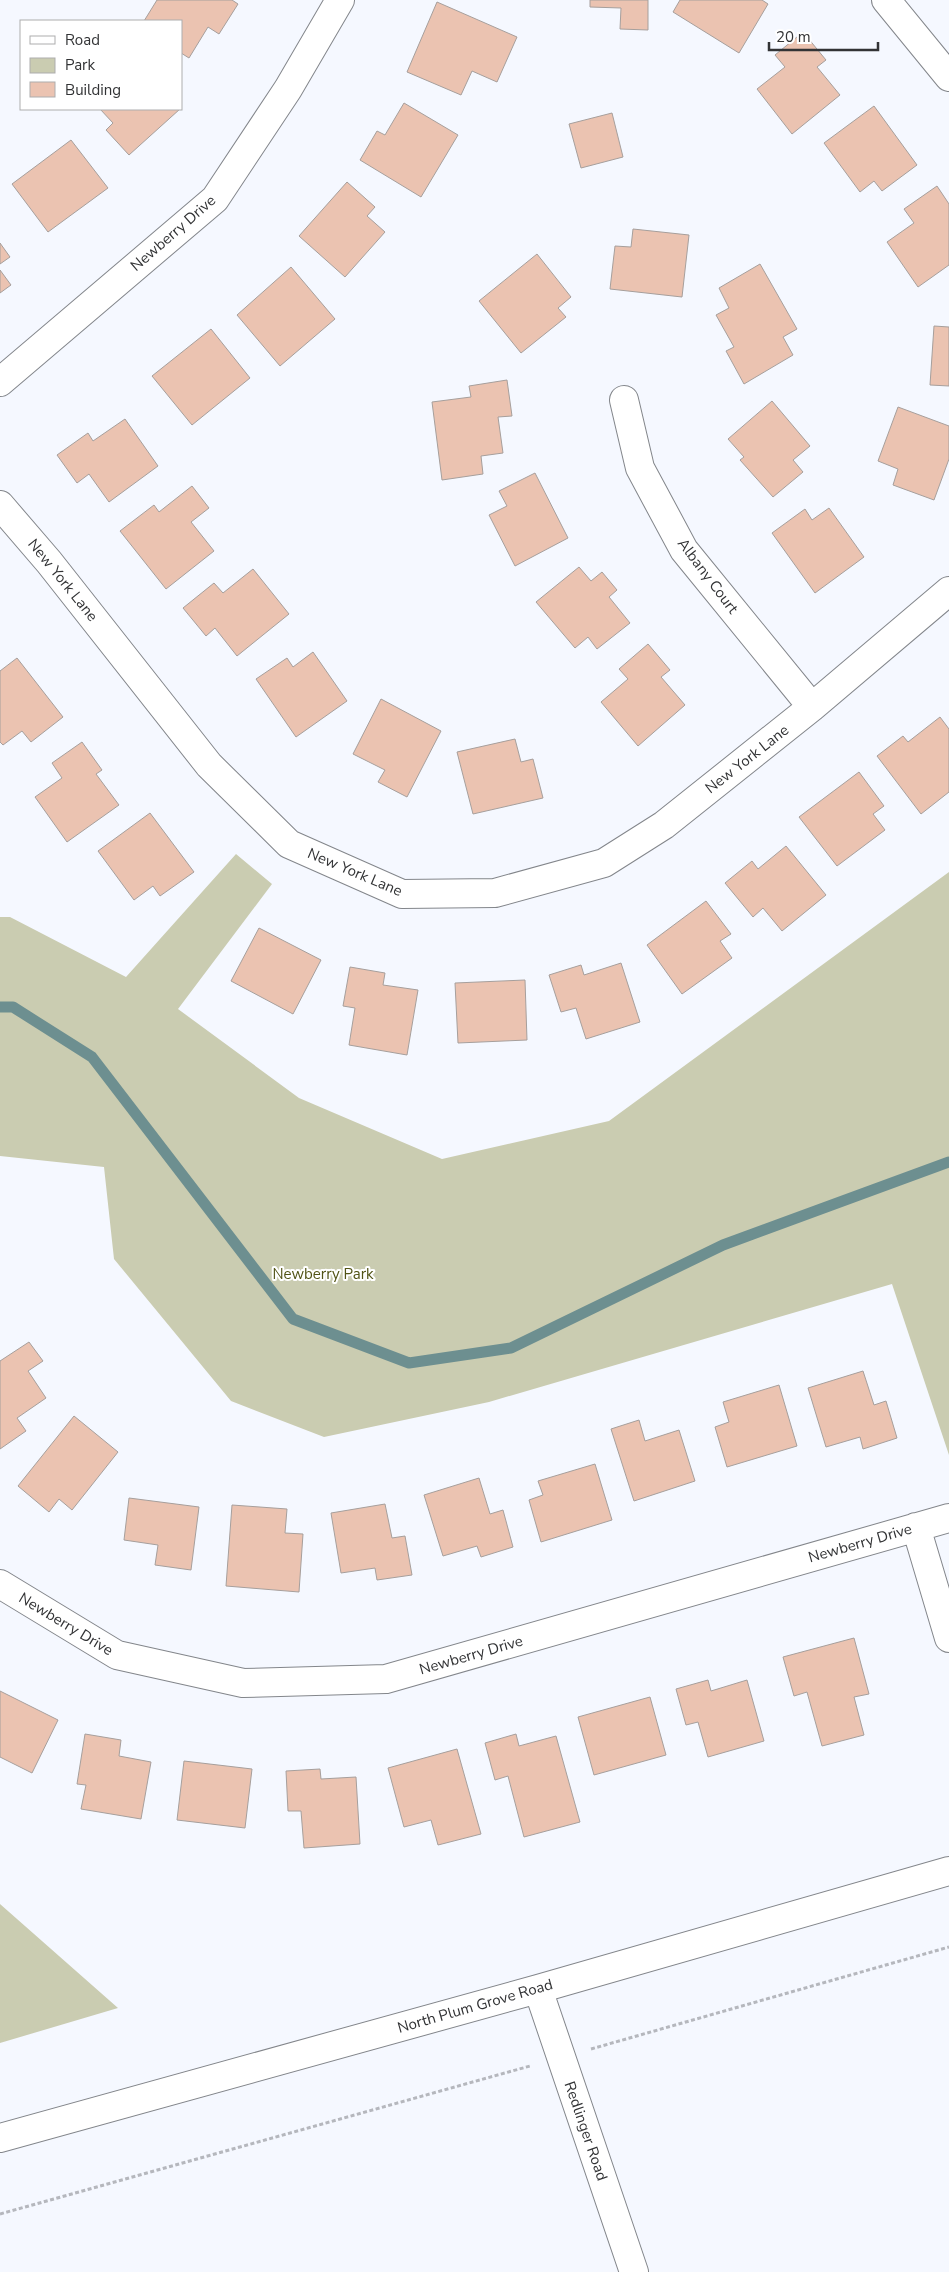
<svg xmlns="http://www.w3.org/2000/svg" width="949" height="2272" viewBox="0 0 949 2272" font-family="'Nunito Sans',sans-serif">
	<rect width="100%" height="100%" fill="#f5f8ff"/>
	<!-- green -->
	<path fill="#caccb1" d="M236,854L272,884L178,1009L299,1098L442,1159L609,1121L949,872V1455L892,1284L489,1402L324,1437L231,1401L114,1259L104,1167L0,1156V917H10L126,977Z
		M0,1904L118,2008L0,2043Z"/>
	<g fill="none" stroke-linecap="round" stroke-linejoin="round">
		<!-- stream -->
		<path stroke="#6d8f90" stroke-width="11" d="M0,1007H13L92,1057L293,1319L409,1363L511,1348L723,1245L949,1162"/>
	</g>
	<!-- building -->
	<path fill="#ebc3b1" stroke="#a69f9c" d="M157,0H232L238,4L219,34L208,27L189,58L181,53V21H144Z
		M590,0H648V30L620,29L621,8L590,7Z
		M680,0H762L768,4L739,53L673,12Z
		M437,2L517,37L497,82L472,71L461,95L407,72Z
		M803,32L826,60L817,67L840,95L792,134L757,89L785,67L775,55Z
		M404,103L458,135L421,197L360,160L377,131L385,135Z
		M874,106L917,165L882,191L874,181L860,192L824,143Z
		M100,109H180L129,155L106,130L113,123Z
		M612,113L623,157L581,168L569,124Z
		M71,140L108,188L48,232L12,184Z
		M347,182L375,207L367,216L385,232L345,277L299,236Z
		M937,186L949,204V265L918,287L887,242L914,223L904,209Z
		M633,229L689,235L682,297L610,289L615,246L631,247Z
		M0,243L10,257L0,264Z
		M537,254L571,297L558,308L566,317L521,353L479,301Z
		M760,264L797,329L783,337L793,355L744,384L726,351L734,347L716,315L729,308L719,288Z
		M291,267L335,319L280,366L237,315Z
		M0,270L11,285L0,293Z
		M934,326L949,327V386L930,385Z
		M211,329L250,378L192,425L152,376Z
		M507,380L512,416L498,417L503,453L481,456L483,474L442,480L432,402L471,397L469,386Z
		M772,401L810,446L793,460L803,472L773,497L740,460L744,457L728,439Z
		M898,407L949,426V459L934,500L893,485L898,469L878,461Z
		M125,419L158,466L109,502L89,474L77,483L57,455L88,433L93,441Z
		M535,473L568,538L515,566L489,515L507,506L499,491Z
		M192,486L209,508L191,522L214,551L166,589L120,531L154,505L159,512Z
		M829,508L864,557L815,593L772,533L805,509L812,520Z
		M579,567L591,581L602,572L617,590L609,597L630,623L597,649L588,637L575,648L536,602Z
		M253,569L289,614L237,656L215,628L206,636L183,608L214,583L223,593Z
		M648,644L670,670L661,677L685,705L638,746L601,702L628,679L619,669Z
		M313,652L347,701L296,737L256,679L287,658L293,667Z
		M17,658L63,717L31,742L22,731L3,745L0,742V671Z
		M381,699L441,731L407,797L378,782L385,770L353,754Z
		M940,717L949,729V792L921,814L877,756L903,736L908,742Z
		M515,739L521,762L533,759L543,798L473,814L457,752Z
		M82,742L102,770L96,774L119,805L67,842L35,797L62,778L52,763Z
		M859,772L884,806L873,814L885,830L837,866L799,817Z
		M150,813L194,872L160,896L153,886L134,900L98,851Z
		M786,846L826,895L782,931L763,908L753,917L725,883L752,861L758,869Z
		M706,901L731,934L720,941L732,958L682,994L647,945Z
		M259,928L321,960L293,1014L231,981Z
		M621,963L640,1022L586,1039L576,1008L561,1012L549,975L581,965L584,975Z
		M350,967L385,973L383,985L418,990L407,1055L349,1045L355,1008L343,1006Z
		M525,980L527,1040L458,1043L455,983Z
		M29,1342L43,1361L28,1371L46,1398L17,1418L26,1431L0,1449V1361Z
		M863,1371L874,1405L886,1401L897,1438L863,1449L860,1437L826,1447L808,1388Z
		M779,1385L797,1446L727,1467L715,1427L729,1422L723,1402Z
		M74,1416L118,1452L72,1510L59,1499L49,1512L18,1486Z
		M639,1420L645,1441L679,1430L695,1481L634,1501L611,1429Z
		M595,1464L612,1520L541,1542L529,1500L543,1495L538,1481Z
		M479,1478L490,1514L503,1510L513,1547L481,1557L477,1546L443,1556L424,1495Z
		M129,1498L199,1507L191,1570L155,1565L158,1545L124,1540Z
		M385,1504L392,1538L405,1536L412,1575L377,1580L375,1568L341,1573L331,1513Z
		M232,1505L287,1509L285,1533L303,1534L299,1592L226,1586Z
		M854,1638L869,1694L854,1697L864,1735L822,1746L807,1692L794,1696L783,1657Z
		M708,1680L711,1691L747,1680L764,1741L708,1757L698,1722L686,1725L676,1689Z
		M0,1691L58,1720L32,1773L0,1757Z
		M650,1697L666,1755L594,1775L578,1717Z
		M85,1734L121,1740L119,1756L151,1762L141,1819L81,1809L86,1785L77,1784Z
		M516,1734L519,1746L556,1736L580,1822L524,1837L508,1776L495,1780L485,1743Z
		M457,1749L481,1834L438,1845L431,1820L404,1827L388,1768Z
		M184,1761L252,1769L245,1828L177,1820Z
		M320,1769L321,1779L356,1777L360,1844L304,1848L301,1811H288L286,1771Z"/>
	<g fill="none" stroke-linecap="round" stroke-linejoin="round">
		<defs>
			<path id="minor" d="M886,0L949,77
				M0,382L215,199L288,89L340,0
				M624,400L640,468L684,550L812,707
				M0,505L49,562L209,765L289,844L402,894L495,893L604,863L664,825L812,707L949,591
				M916,1527L949,1638
				M0,1584L117,1655L243,1683L386,1679L949,1518
				M538,1989L634,2272
				M0,2138L538,1989L949,1871"/>
		</defs>
		<!-- minor casing -->
		<use href="#minor" stroke="#83868b" stroke-width="30"/>
		<!-- path -->
		<path stroke="#b5b7bd" stroke-width="3" stroke-dasharray="4 2.5" stroke-linecap="butt" d="M591,2049L949,1947
			M0,2214L530,2066"/>
		<!-- minor -->
		<use href="#minor" stroke="#fff" stroke-width="28"/>
	</g>
	<g text-anchor="middle" stroke-width="4" stroke-linejoin="round" paint-order="stroke">
		<!-- street labels -->
		<g font-size="15" fill="#323335" stroke="#fff">
			<text transform="translate(173 233) rotate(-41)" y="5">Newberry Drive</text>
			<text transform="translate(708 576) rotate(53)" y="5">Albany Court</text>
			<text transform="translate(63 580) rotate(51)" y="5">New York Lane</text>
			<text transform="translate(747 759) rotate(-38)" y="5">New York Lane</text>
			<text transform="translate(355 872) rotate(23)" y="5">New York Lane</text>
			<text transform="translate(860 1543) rotate(-16)" y="5">Newberry Drive</text>
			<text transform="translate(66 1624) rotate(31)" y="5">Newberry Drive</text>
			<text transform="translate(471 1655) rotate(-16)" y="5">Newberry Drive</text>
			<text transform="translate(475 2006) rotate(-16)" y="5">North Plum Grove Road</text>
			<text transform="translate(586 2131) rotate(71)" y="5">Redlinger Road</text>
		</g>
		<!-- park labels -->
		<g font-size="15" fill="#515315" stroke="#fff">
			<text x="323" y="1279">Newberry Park</text>
		</g>
	</g>
	<!-- legend -->
	<rect x="20" y="20" width="162" height="90" fill="#ffffff" stroke="#adadae"/>
	<rect x="30" y="36" width="25" height="8" fill="#ffffff" stroke="#adadae"/>
	<text x="65" y="45" font-size="15" fill="#323335">Road</text>
	<rect x="30" y="58" width="25" height="15" fill="#caccb1" stroke="#adadae"/>
	<text x="65" y="70" font-size="15" fill="#323335">Park</text>
	<rect x="30" y="82" width="25" height="15" fill="#ebc3b1" stroke="#adadae"/>
	<text x="65" y="95" font-size="15" fill="#323335">Building</text>
	<!-- scale -->
	<path d="M769 42v8h109v-8" fill="none" stroke="#323335" stroke-width="2.5"/>
	<text x="776" y="42" font-size="15" fill="#323335" stroke="#ffffff" stroke-width="4" paint-order="stroke">20 m</text>
</svg>
